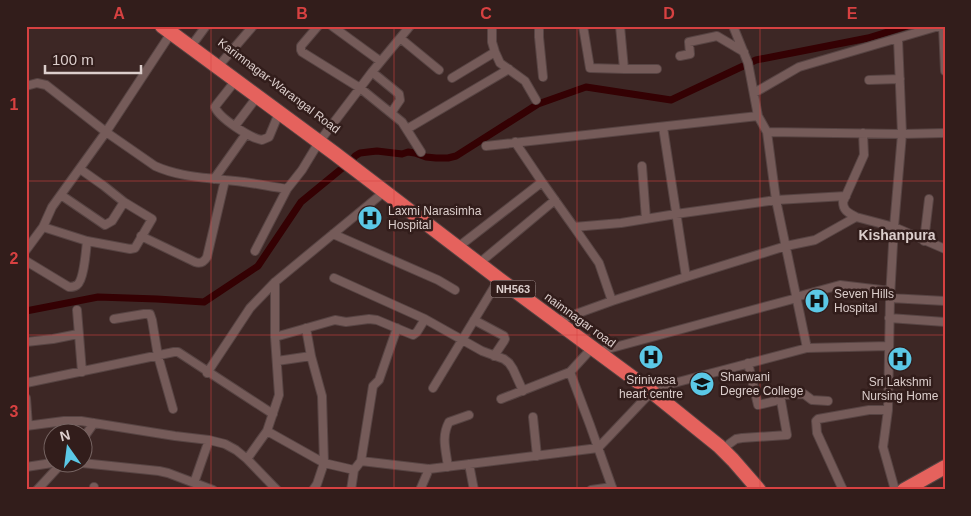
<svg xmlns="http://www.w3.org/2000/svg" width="971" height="516" viewBox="0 0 971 516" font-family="Arial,sans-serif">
	<rect width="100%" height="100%" fill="#3d2725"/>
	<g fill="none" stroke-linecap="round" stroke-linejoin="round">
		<!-- canal -->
		<path stroke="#340103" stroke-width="7" d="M26,311L98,297L157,299L204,302L258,266L301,202L340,170L350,163L355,156L360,153L368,152L377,151L402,154L408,152L415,153L426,157L436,158H448L456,156L538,104L586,87L671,100L756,60L868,38L907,26"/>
		<defs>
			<path id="street" d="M318,26L301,46V50L302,52L360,88L402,122L421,152
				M332,26L380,61
				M492,26V42L495,52L500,63L525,81L536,100
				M539,26V37L543,77
				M583,26L590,68L624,69
				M620,26L624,69H657
				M733,26L748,63L758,116
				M943,26L945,71
				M400,38L439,70
				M195,41L206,26
				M680,56L690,54L689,42L717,36L744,52
				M222,62L253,26
				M372,72L399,94L400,100L391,113
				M452,78L495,52
				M236,80L217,104L215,107C219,118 250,138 262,140L269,137L279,113
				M869,80L900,79
				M26,86L37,83L46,85L106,132L155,166C177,176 200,177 224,180C245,181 266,186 287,189
				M754,93L799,67L939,26
				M235,126L257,97
				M663,127L686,277
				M407,129L509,69
				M767,132L776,200L807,348L889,346
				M486,146L758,116L767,132L902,134L945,133
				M642,166L646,219
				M214,179L246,134
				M542,182L574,227L621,223L676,214L776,200L846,196
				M61,195L105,225L112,221L124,202
				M856,217C849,213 843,211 843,202L864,155L863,133
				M43,227L87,241L130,249L135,248L152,219L124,202L104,186L80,169
				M574,227L599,263L612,301
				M333,234L438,280L455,290
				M141,236L195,262C201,264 204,262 207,257L225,180
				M924,241L929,199
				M462,244L542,182L515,142
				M26,250L43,227L52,207L106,132L175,27
				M255,251L287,189L302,170L319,142L360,88L372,72L410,26
				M483,260L555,200
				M26,261L69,287C73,287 74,287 77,285C84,280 86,250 87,241
				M334,278L425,319L482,351L504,359L509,363L513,369L523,391
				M796,297L840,285L890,291
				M890,298L945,301
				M77,310L82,372
				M889,318L945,322
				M114,319L144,314H150L152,320L158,356L173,409
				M562,319L612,301L686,277L786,246L815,240L856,217L894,227L945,249
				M474,320L504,336L505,339L504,341L494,356
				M306,328L311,356
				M275,337L335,320L346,322L369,319L377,320L413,335L417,332L425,319
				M26,342L53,339L78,334
				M604,350L797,298
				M277,361L311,356L322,396L324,463L317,484L313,490
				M748,363L758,405L775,401L780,395L804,394L812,400L828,401
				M570,372L590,425L613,490
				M207,373L250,308L275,282L384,192
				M26,383L174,352H178L273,414
				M433,388L499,279
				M26,398L28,426
				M501,399L570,372L592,348
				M533,417L537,456
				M26,426L64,421H81L175,436L209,440L225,444L236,450L247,459L277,490
				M267,431L324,463L354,470L361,461L373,386L379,380L397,328
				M82,440L94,423
				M729,444L736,439L742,438L787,435L780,395
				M247,459L267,431L279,395L275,337V282
				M361,461L429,469L598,448L655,388L807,348
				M82,463L159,471L168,473L213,490
				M469,464L474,490
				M26,467L52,463
				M448,467C446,450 441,437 449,422L469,415
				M194,483L209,440
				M37,490L61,464
				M94,490V487
				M351,490L354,470
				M420,490L429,469
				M591,490L612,487
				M843,490L817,433L816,421L818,419L869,410H888
				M895,490L883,447L888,410L890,298L894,227L902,134L898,39"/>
			<path id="highway" d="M162,26L334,153L499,279L652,392L719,446L733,460L759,490
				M904,490L945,467"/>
		</defs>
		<!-- street casing -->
		<use href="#street" stroke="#574443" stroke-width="10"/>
		<!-- highway casing -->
		<use href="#highway" stroke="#574443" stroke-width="16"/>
		<!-- street -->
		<use href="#street" stroke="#755b59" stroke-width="8"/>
		<!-- highway -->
		<use href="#highway" stroke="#e5625d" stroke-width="14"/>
	</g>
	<!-- grid -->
	<path fill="none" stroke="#d74141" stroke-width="1" stroke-opacity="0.55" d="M211,26V490M394,26V490M577,26V490M760,26V490M26,181H945M26,335H945"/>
	<!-- icons -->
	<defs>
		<symbol id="hospital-disc" viewBox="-11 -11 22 22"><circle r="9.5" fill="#5bc8e6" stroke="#321d1b"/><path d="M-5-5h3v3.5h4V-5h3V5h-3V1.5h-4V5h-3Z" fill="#111"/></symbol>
		<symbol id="university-disc" viewBox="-11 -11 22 22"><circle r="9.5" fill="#5bc8e6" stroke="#321d1b"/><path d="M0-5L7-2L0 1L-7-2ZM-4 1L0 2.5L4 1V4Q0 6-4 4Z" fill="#111"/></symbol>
	</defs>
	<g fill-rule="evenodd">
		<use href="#hospital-disc" x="356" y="204" width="28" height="28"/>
		<use href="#hospital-disc" x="803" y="287" width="28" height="28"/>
		<use href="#hospital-disc" x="637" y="343" width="28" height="28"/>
		<use href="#hospital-disc" x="886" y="345" width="28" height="28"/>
		<use href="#university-disc" x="688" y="370" width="28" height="28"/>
	</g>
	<g text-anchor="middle" stroke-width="5" stroke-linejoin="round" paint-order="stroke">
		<!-- shield labels -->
		<rect fill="#321d1b" stroke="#a99997" stroke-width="1" x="490.5" y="280.5" width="45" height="17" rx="4"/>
		<g font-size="11" font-weight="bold" fill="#dccecc">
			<text x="513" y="293">NH563</text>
		</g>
		<!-- street labels -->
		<g font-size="12" fill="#dccecc" stroke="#321d1b">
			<text transform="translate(279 86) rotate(37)" y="4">Karimnagar-Warangal Road</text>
			<text transform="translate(580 320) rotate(36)" y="4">naimnagar road</text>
		</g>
		<!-- poi labels -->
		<g font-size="12" fill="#dccecc" stroke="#321d1b" text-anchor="start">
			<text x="388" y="215">Laxmi Narasimha<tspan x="388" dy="14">Hospital</tspan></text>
			<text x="834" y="298">Seven Hills<tspan x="834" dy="14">Hospital</tspan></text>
			<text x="720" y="381">Sharwani<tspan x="720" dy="14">Degree College</tspan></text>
			<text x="651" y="384" text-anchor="middle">Srinivasa<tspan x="651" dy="14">heart centre</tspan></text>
			<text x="900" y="386" text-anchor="middle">Sri Lakshmi<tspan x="900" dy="14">Nursing Home</tspan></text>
		</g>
		<!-- neighbourhood labels -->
		<g font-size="14" font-weight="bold" fill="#dccecc" stroke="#321d1b">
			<text x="897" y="240">Kishanpura</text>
		</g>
	</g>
	<!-- border -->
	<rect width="971" height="516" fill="none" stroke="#321d1b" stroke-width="55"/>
	<!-- north arrow -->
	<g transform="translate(68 448) rotate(346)"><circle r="24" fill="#321d1b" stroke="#766462"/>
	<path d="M0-4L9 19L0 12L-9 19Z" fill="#5bc8e6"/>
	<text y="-8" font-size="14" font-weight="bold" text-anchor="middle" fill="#dccecc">N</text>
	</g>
	<!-- scale -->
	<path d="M45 65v8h96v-8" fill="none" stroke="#dccecc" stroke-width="2.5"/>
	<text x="52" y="65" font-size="15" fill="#dccecc" stroke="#321d1b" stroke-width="4" paint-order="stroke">100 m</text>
	<rect x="28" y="28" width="916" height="460" fill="none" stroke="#d74141" stroke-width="2"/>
	<g font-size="16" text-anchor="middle" font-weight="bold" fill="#d74141">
		<text x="119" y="19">A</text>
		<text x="302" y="19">B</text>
		<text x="486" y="19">C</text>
		<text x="669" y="19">D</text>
		<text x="852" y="19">E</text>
		<text x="14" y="110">1</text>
		<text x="14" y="264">2</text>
		<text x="14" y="417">3</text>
	</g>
</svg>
